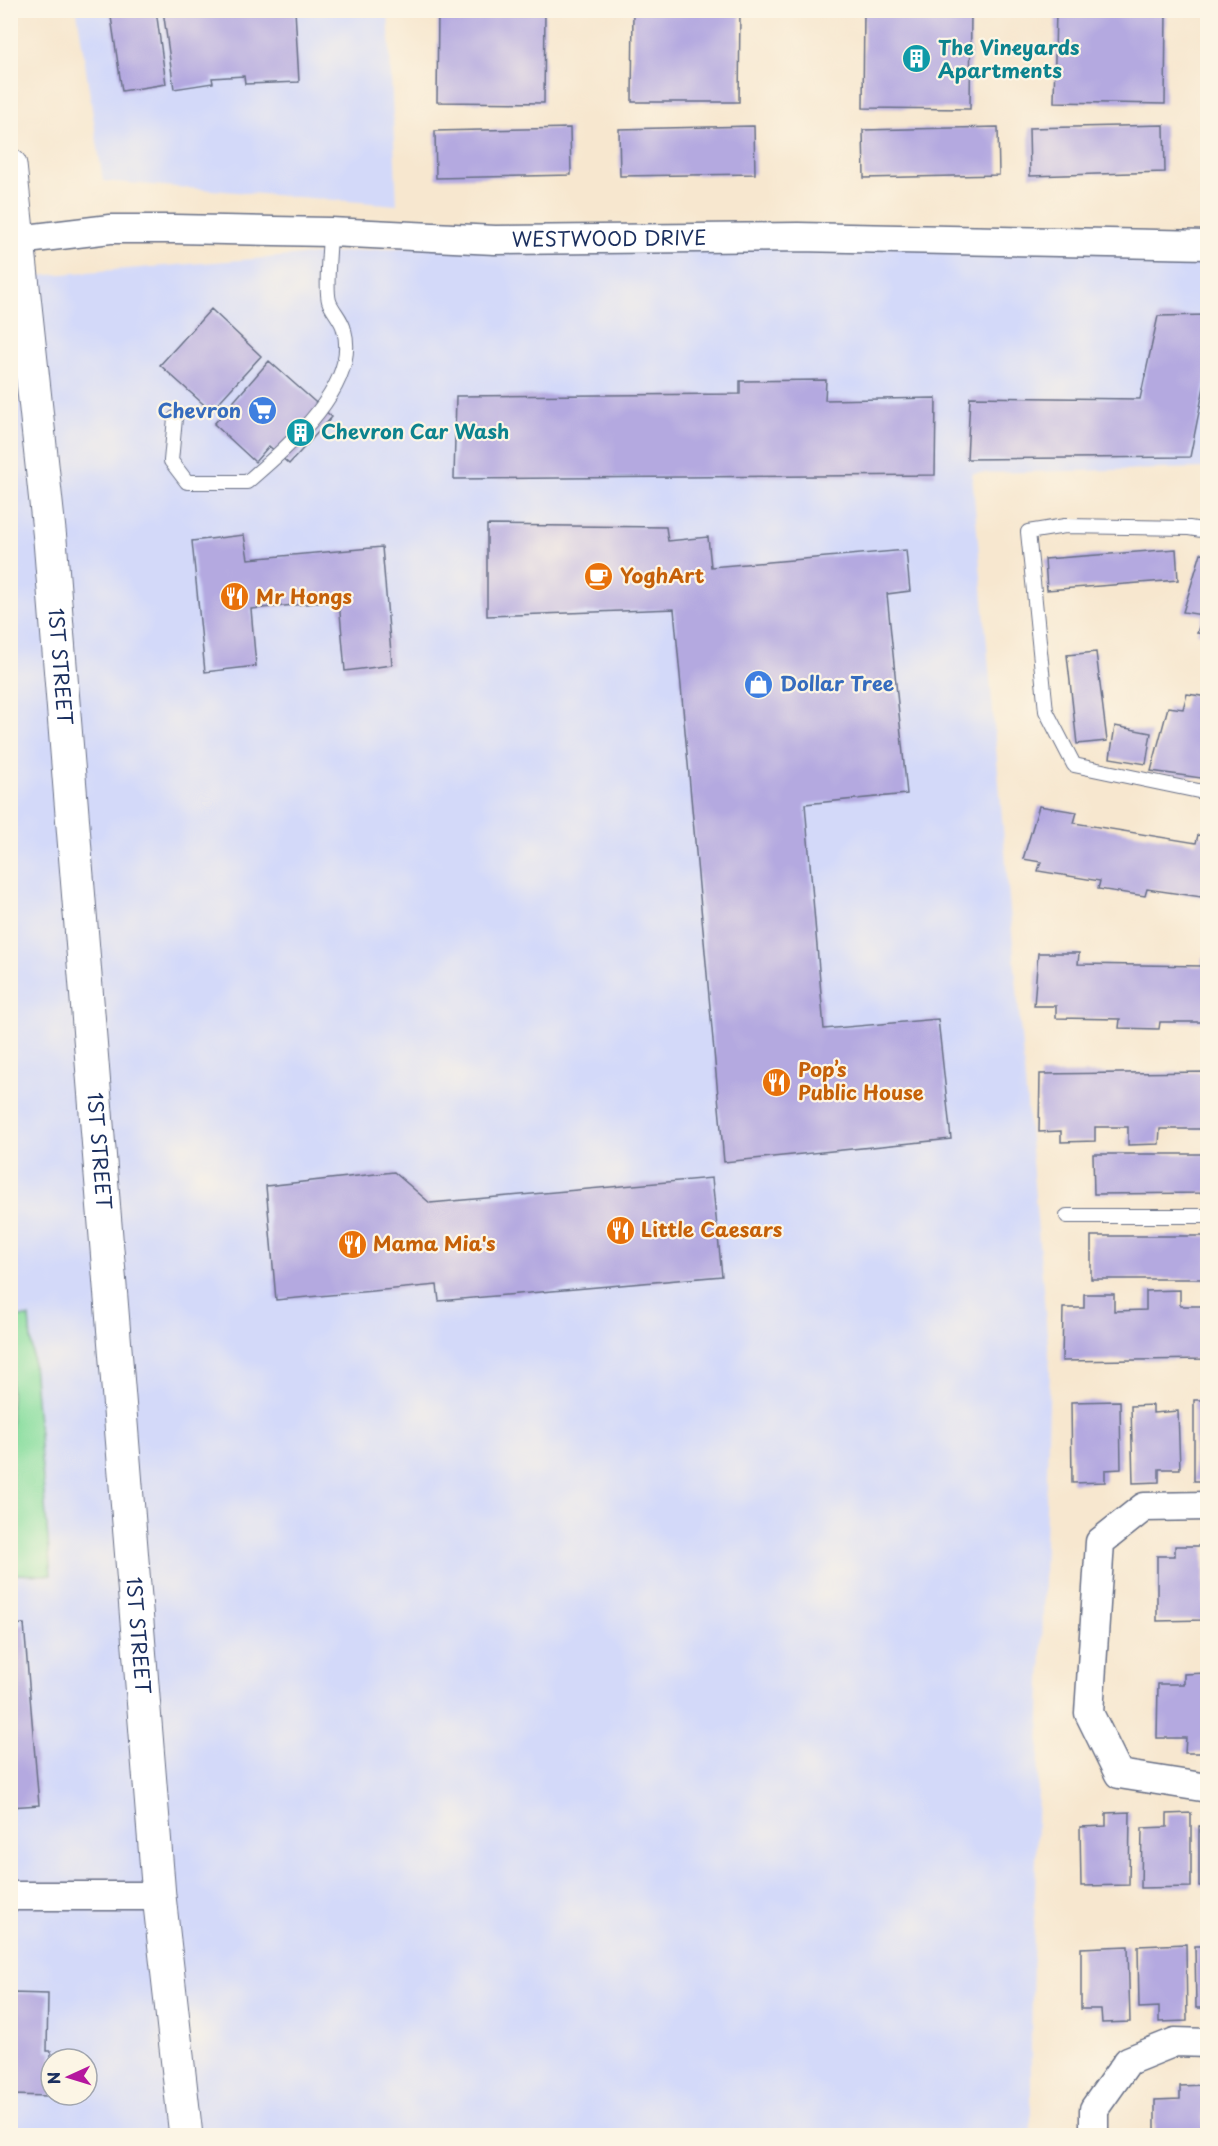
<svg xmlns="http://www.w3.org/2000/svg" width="1218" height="2146" viewBox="0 0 1218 2146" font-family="'Playpen Sans',sans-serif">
	<rect width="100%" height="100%" fill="#fcf5e5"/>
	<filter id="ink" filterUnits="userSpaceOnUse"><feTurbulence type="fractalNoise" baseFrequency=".0167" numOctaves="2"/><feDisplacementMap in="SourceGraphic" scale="12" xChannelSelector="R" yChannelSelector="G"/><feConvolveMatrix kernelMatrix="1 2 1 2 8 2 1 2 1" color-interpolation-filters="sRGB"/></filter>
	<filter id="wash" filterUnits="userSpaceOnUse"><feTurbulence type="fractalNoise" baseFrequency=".008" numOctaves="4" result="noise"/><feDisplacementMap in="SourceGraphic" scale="24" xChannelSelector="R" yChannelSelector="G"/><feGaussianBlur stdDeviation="1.35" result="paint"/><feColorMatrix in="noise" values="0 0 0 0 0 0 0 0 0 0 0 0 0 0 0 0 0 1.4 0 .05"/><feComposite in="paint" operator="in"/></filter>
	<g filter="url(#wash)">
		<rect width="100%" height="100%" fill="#f7e7cf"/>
		<!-- built -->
		<path fill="#d3d9f9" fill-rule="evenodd" d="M77,11H388L397,205L103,181Z
			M495,240L1207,250V468L972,473L1050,1368L1031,2034V2135L11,2136V278ZM51,2059H87V2095H51Z"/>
		<!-- green -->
		<path fill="#8adea0" stroke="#52867f" stroke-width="1.5" d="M11,1317H29L51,1575L11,1574Z"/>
		<g id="blocks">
			<!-- building -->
			<path fill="#b4a9e0" d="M110,10H156L166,84L122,91Z
				M163,10H295L299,82L245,84L244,76L212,78L213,83L174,89Z
				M438,10H545L544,103L437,102Z
				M633,10H740L739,102H632Z
				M864,10H971L970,109L863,108Z
				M1056,10H1166L1165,104L1054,102Z
				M1164,125L1165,172L1030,176L1029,128Z
				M754,126L755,174L620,176L619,129Z
				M998,127L999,175L864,178L863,130Z
				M570,128L571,175L436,178L435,131Z
				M211,309L261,356L211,411L160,365Z
				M1208,315V367L1190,457L967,459L970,397L1140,399L1158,316Z
				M269,361L332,417L289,464L269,446L255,462L214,424Z
				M826,380L825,400L936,398L935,475L454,479L456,396L740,394V381Z
				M487,525L666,527L668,541L708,537L711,567L906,550L910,591L887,594L907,794L805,804L824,1029L938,1019L951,1139L724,1162L674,609L487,616Z
				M244,535L248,559L382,547L392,665L345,671L339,601L251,609L256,666L205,672L192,541Z
				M1176,549L1178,580L1047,590L1045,559Z
				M1201,553L1208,554V634L1197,633L1203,615L1183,612Z
				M1096,652L1107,741L1077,744L1067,655Z
				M1187,694L1208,697V779L1151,771L1168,707L1183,709Z
				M1115,726L1151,733L1146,764L1110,758Z
				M1039,806L1077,812L1074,823L1196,843L1198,835L1208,836V898L1147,889L1145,896L1098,889L1100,881L1038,871L1041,862L1023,859Z
				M1038,953H1079L1078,964L1202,966V957H1208V1022H1160L1159,1029L1119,1028L1120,1019L1056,1018V1006H1034Z
				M1208,1072V1129H1160L1159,1144L1128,1145V1127H1095V1141L1061,1142V1131L1039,1132L1040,1074Z
				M1093,1154H1208V1193L1094,1194Z
				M394,1172L430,1203L712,1178L722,1276L439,1301L437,1285L276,1300L266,1186Z
				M1091,1236H1208V1279H1091Z
				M1180,1290V1306H1208V1359L1062,1361L1063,1308H1084V1294H1114V1311L1146,1310V1291Z
				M1194,1400H1208V1481H1194Z
				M1120,1401L1121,1469L1105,1470V1482L1072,1483L1071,1402Z
				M1153,1405V1413L1178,1411L1180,1469H1159V1482L1133,1483L1131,1406Z
				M1175,1546H1204V1620L1157,1621V1556H1175Z
				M24,1624L39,1805L10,1807V1625Z
				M1207,1673L1205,1753H1185L1186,1738H1157L1158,1684H1184V1674Z
				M1130,1812L1129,1885L1081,1886L1080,1827L1106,1826V1813Z
				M1191,1813V1887L1141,1888L1142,1828L1167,1827V1814Z
				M1199,1826H1208V1886H1199Z
				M1186,1944L1187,2021L1159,2022V2007L1139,2008L1138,1946Z
				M1128,1946L1130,2022L1102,2023L1101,2009H1081V1948Z
				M1195,1946H1208V2008H1196Z
				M11,1993L48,1994L47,2051H51V2096L10,2095Z
				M1204,2085V2136H1155V2100L1180,2099V2086Z"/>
		</g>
	</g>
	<g filter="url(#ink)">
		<use href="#blocks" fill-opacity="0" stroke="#686f86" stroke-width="1.5"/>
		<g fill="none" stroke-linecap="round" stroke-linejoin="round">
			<defs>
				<path id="lane" d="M175,418L171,461L187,482H247C285,449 360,387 344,330C342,319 332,311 329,301C325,287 330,248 330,232
					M1208,531L1189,528L1065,526L1028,532L1046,711L1074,765L1208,793
					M1067,1216H1208"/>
				<g id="street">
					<path id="s1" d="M10,241L110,229H174L330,232L495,240L798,237L1208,245"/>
					<path d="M1208,1506L1144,1507L1100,1542L1089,1713L1119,1774L1208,1788"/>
					<path d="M10,1896H159"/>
					<path d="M1094,2136V2109L1128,2061L1175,2042L1208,2043"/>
				</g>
				<g id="primary">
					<path id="s2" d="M10,165L50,540L159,1896L186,2136"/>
				</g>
			</defs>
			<!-- lane casing -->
			<use href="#lane" stroke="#686f86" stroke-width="16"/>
			<!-- street casing -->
			<use href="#street" stroke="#686f86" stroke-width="31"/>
			<!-- primary casing -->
			<use href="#primary" stroke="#686f86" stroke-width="35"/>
			<!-- lane -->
			<use href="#lane" stroke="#fff" stroke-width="14"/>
			<!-- street -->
			<use href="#street" stroke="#fff" stroke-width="28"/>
			<!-- primary -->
			<use href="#primary" stroke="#fff" stroke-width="33"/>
		</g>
	</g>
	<!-- icons -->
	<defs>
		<symbol id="building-disc" viewBox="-11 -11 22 22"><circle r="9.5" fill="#0f9aa8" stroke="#fcf5e5"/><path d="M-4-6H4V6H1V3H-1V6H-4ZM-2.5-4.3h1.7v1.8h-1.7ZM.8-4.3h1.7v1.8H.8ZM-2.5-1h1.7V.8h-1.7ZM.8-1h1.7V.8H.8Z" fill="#fff"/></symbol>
		<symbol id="supermarket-disc" viewBox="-11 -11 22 22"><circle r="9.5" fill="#3f7fe0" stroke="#fcf5e5"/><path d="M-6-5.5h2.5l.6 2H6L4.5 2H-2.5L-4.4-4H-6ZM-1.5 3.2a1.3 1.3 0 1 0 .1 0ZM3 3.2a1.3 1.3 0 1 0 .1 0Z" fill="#fff"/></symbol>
		<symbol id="cafe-disc" viewBox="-11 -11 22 22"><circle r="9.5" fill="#e8710a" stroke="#fcf5e5"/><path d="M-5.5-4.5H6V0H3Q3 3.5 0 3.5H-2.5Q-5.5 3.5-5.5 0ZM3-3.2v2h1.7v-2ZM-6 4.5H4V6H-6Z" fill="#fff"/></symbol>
		<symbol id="restaurant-disc" viewBox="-11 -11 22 22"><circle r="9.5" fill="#e8710a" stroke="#fcf5e5"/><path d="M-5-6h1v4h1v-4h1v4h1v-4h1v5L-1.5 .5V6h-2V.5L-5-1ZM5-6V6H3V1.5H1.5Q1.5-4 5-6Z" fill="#fff"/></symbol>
		<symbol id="shop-disc" viewBox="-11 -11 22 22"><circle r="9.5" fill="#3f7fe0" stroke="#fcf5e5"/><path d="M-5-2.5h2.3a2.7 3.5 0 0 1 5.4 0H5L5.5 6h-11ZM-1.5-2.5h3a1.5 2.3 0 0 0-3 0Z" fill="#fff"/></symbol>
	</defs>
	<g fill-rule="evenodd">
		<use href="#building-disc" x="900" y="42" width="33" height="33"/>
		<use href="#supermarket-disc" x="246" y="394" width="33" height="33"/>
		<use href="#building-disc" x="284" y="416" width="33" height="33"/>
		<use href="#cafe-disc" x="582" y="560" width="33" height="33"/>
		<use href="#restaurant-disc" x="218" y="580" width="33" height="33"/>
		<use href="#shop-disc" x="742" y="668" width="33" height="33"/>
		<use href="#restaurant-disc" x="760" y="1066" width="33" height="33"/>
		<use href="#restaurant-disc" x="604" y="1214" width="33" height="33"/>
		<use href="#restaurant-disc" x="336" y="1228" width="33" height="33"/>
	</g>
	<g text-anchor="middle" stroke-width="4.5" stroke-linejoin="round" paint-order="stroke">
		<!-- culture labels -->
		<g font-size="20" font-weight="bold" fill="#0d838f" stroke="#fcf5e5" text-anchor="start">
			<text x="938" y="55">The Vineyards<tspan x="938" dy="23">Apartments</tspan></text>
			<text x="321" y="439">Chevron Car Wash</text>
		</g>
		<!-- street labels -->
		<g font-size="20" fill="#1b2f5e" stroke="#fcf5e5">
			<text dy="7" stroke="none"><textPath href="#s1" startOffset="600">WESTWOOD DRIVE</textPath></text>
			<text dy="7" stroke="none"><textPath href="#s2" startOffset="504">1ST STREET</textPath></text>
			<text dy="7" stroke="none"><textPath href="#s2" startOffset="990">1ST STREET</textPath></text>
			<text dy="7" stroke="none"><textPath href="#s2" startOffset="1476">1ST STREET</textPath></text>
		</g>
		<!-- shop labels -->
		<g font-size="20" font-weight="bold" fill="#366cbe" stroke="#fcf5e5" text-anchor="end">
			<text x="241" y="418">Chevron</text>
			<text x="780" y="691" text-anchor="start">Dollar Tree</text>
		</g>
		<!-- food labels -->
		<g font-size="20" font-weight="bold" fill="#c56008" stroke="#fcf5e5" text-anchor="start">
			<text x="620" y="583">YoghArt</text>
			<text x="256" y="604">Mr Hongs</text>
			<text x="798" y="1077">Pop’s<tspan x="798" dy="23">Public House</tspan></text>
			<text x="641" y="1237">Little Caesars</text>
			<text x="373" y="1251">Mama Mia's</text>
		</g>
	</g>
	<!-- margin -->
	<rect width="1218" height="2146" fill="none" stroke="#fcf5e5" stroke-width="36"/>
	<!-- north arrow -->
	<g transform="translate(69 2077) rotate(266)"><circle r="28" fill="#fcf5e5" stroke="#a2a6af" stroke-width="1.5"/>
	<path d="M0-4.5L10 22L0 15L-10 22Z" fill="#b5179e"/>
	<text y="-9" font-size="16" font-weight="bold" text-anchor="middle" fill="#1b2f5e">N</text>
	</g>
</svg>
